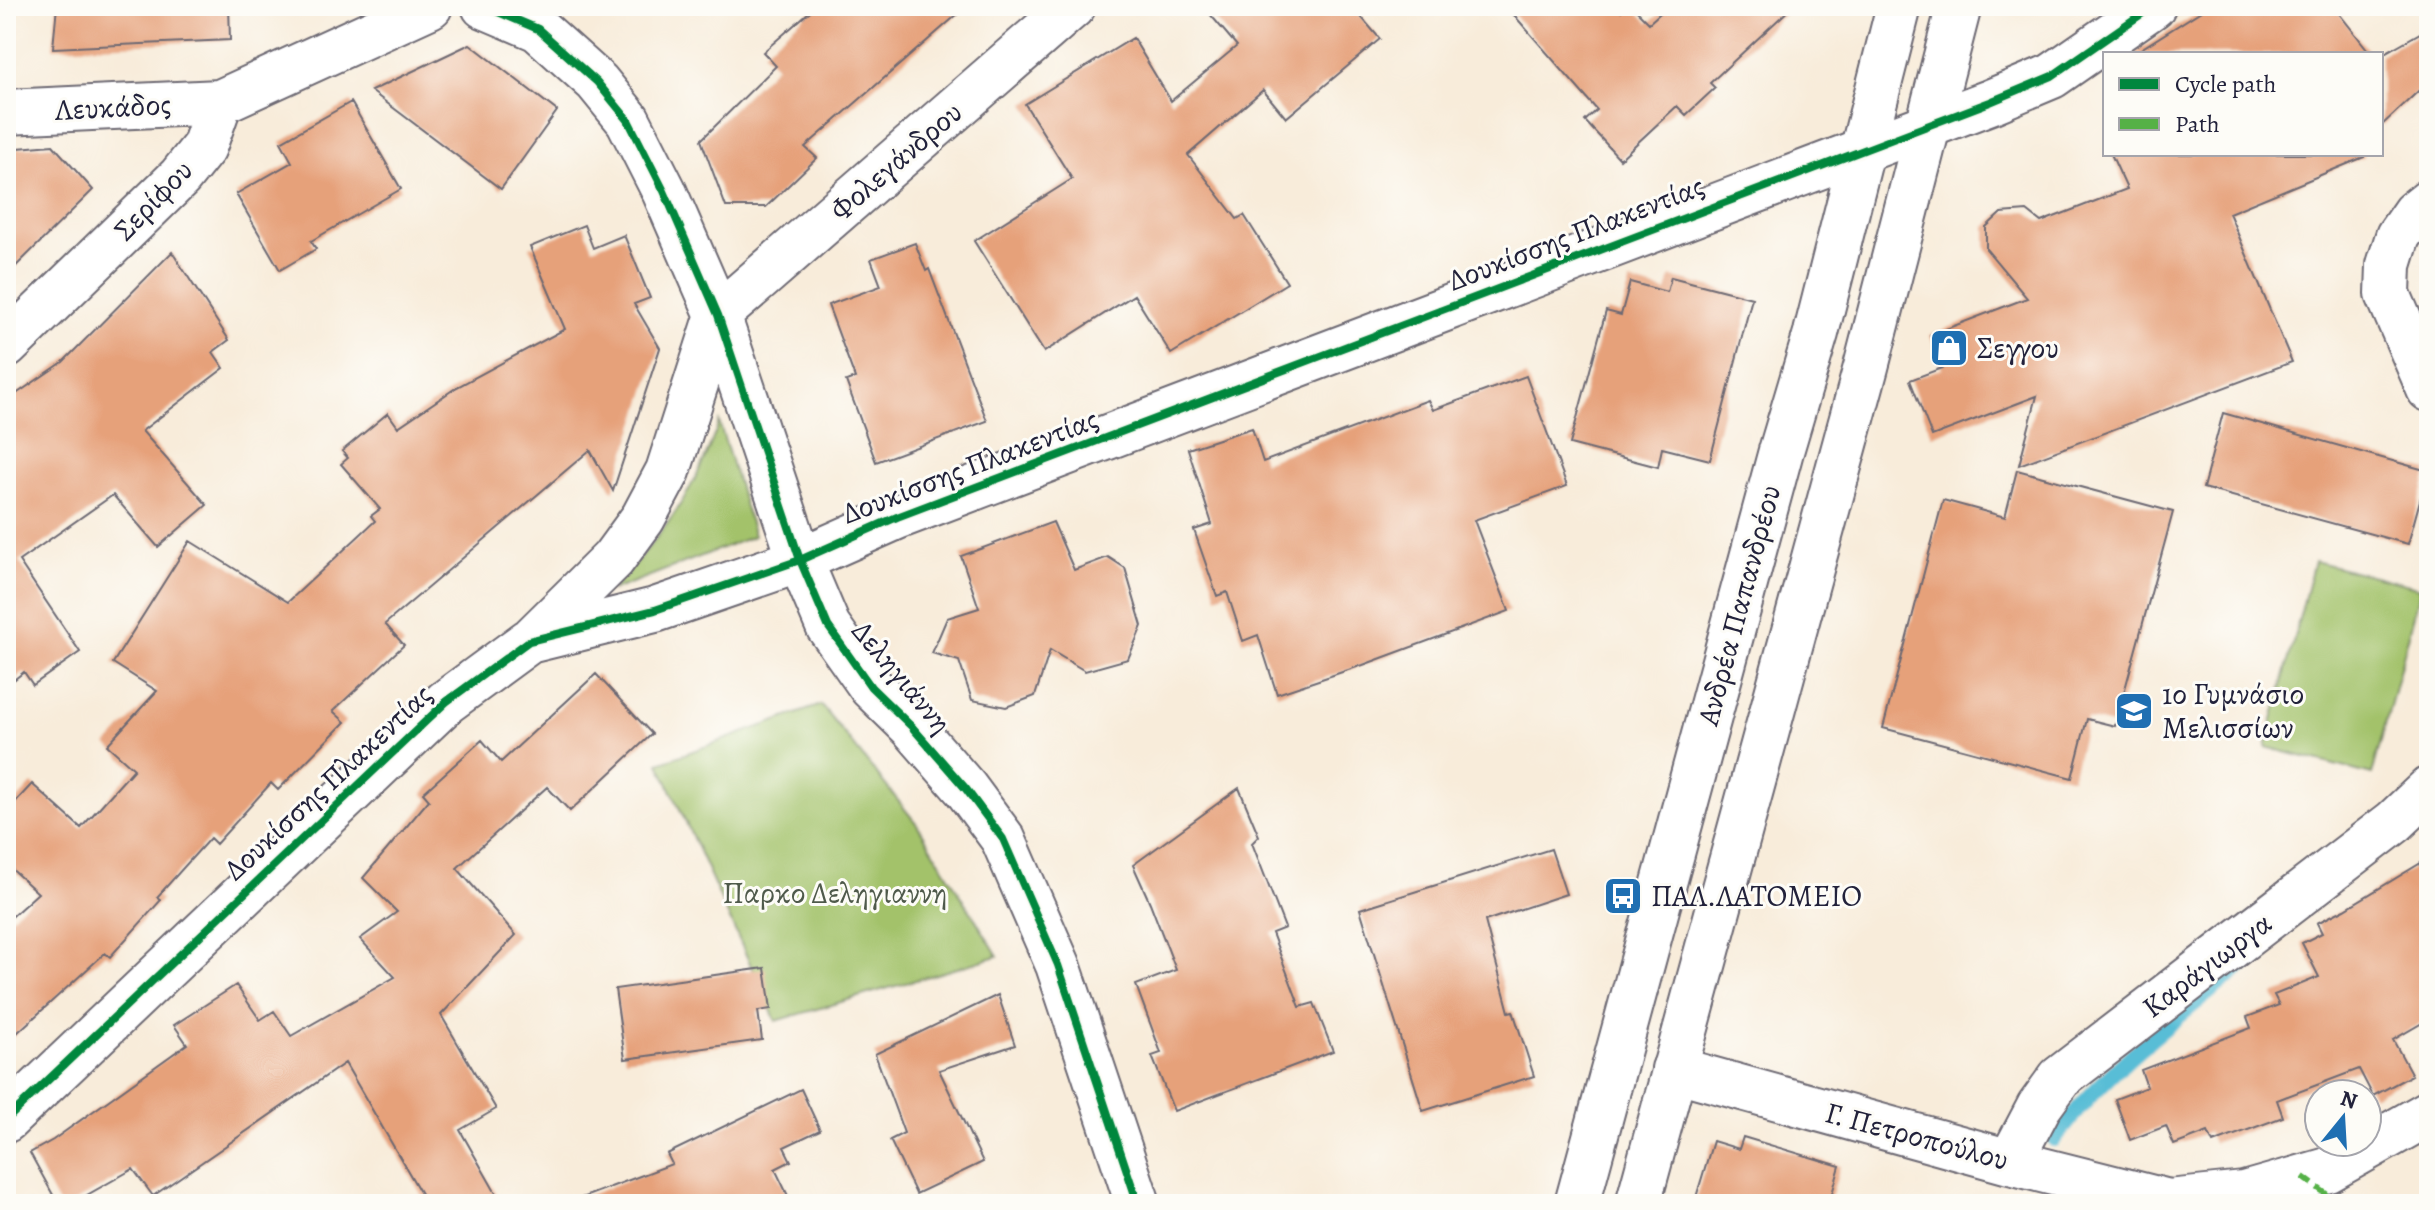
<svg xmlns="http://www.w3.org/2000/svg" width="2435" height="1210" viewBox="0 0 2435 1210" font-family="Alegreya,serif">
	<rect width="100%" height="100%" fill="#fdfcf7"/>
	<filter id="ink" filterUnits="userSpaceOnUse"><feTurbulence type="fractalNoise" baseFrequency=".0125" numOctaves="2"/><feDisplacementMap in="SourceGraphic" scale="16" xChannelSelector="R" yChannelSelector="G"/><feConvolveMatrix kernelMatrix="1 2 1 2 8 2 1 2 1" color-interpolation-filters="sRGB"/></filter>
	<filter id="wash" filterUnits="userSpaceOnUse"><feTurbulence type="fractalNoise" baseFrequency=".006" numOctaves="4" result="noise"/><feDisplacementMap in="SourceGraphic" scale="32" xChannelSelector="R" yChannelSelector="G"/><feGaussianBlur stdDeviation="1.8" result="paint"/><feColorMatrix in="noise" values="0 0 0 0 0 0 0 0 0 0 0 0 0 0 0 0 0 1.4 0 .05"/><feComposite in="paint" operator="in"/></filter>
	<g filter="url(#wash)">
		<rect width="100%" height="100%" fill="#f8ecda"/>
		<!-- green -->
		<path fill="#a3c26a" stroke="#627252" stroke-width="2" d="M719,422L754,536L611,591C663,533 693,497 719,422Z
			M2314,561L2421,588L2372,775L2266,747Z
			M821,705L917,824L998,956L776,1021L659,763Z"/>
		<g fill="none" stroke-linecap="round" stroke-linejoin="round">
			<!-- stream -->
			<path stroke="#58bdd6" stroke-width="16" d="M2054,1139C2108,1066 2184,1013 2254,956"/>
		</g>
		<g id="blocks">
			<!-- building -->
			<path fill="#e6a17a" d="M57,6H229L230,40L53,48Z
				M816,6H967L805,147L817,158L766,207H726L701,140L776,66L763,52Z
				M1203,6H1352L1380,39L1286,118L1263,90L1188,155L1237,219L1244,215L1287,283L1171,354L1134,295L1044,352L974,241L1072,179L1025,104L1133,38L1171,101L1237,46Z
				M1506,6H1616L1621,11L1626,6H1632L1649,23L1668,6H1793L1710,83L1715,88L1686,115L1677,106L1620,159L1585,121L1597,110Z
				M2209,6H2333L2371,54H2133Z
				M2429,28V81L2381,126V55Z
				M470,44L557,111L501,189L371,91Z
				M351,102L401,189L311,241L316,249L280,270L236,194L292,162L281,142Z
				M53,145L93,190L6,276V149Z
				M2111,154H2364V157L2229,213L2292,362L2019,465L2037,396L1932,436L1910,380L1942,368L1930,335L2027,298L1986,249V227L2001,213L2027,211L2041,222L2127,189Z
				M584,225L593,248L624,235L650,298L634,304L660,348L613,491L590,450L385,624L404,645L333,711L345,722L278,790L271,783L216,844L210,838L157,897L161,900L110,957L105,953L6,1043V922L38,893L6,864V812L32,784L81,828L134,769L107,745L157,691L113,663L190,541L288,602L375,521L371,516L380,509L341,464L348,458L342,451L388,413L398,427L457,387L565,329L530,247Z
				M915,243L926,271L929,269L987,421L876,462L846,381L855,378L828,305L881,286L871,259Z
				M172,252L229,340L213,352L224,368L142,431L207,505L158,547L113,495L19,561L80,652L33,685L24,672L6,686V401L63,362Z
				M1671,277L1752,298L1710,460L1662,448L1658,467L1570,444L1606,311L1621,315L1630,282L1667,292Z
				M1526,376L1567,486L1474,520L1509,611L1363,665L1277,694L1258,635L1243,641L1227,592L1217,596L1194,530L1212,524L1188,449L1252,428L1263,462L1428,400L1433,410Z
				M2223,413L2428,471L2408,544L2203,488Z
				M2017,470L2173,512L2115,726L2087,719L2072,778L1883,728L1943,500L2005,517Z
				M1053,522L1074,570L1108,557L1125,568L1142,626L1128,659L1085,671L1050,650L1035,696L1006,707L972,700L959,661L932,653L947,618L979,608L961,556Z
				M596,674L652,734L570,811L547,787L457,868L516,935L441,1015L496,1109L460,1130L502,1204H427L345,1063L153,1196L133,1169L71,1204H58L30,1153L53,1140L187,1044L174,1025L236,985L260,1020L274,1011L291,1036L395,977L360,939L397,912L363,878L429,800L423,793L482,740L501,762Z
				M1239,788L1259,836L1252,843L1285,928L1272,933L1300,1007L1314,1003L1333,1051L1174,1111L1152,1056L1161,1053L1136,985L1176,970L1150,903L1133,865Z
				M1551,849L1566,894L1485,921L1509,1012L1513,1011L1534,1076L1423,1111L1360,909Z
				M2429,858V1019L2393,1040L2412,1075L2373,1096L2359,1069L2277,1100L2283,1117L2213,1143L2208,1132L2174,1145L2166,1126L2130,1140L2115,1099L2147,1087L2141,1070L2251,1028L2247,1017L2279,1005L2274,995L2319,977L2302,943L2322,933L2317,923L2345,909Z
				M765,968L771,1009L758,1011L762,1040L625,1059L615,989Z
				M998,995L1015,1045L939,1070L983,1162L916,1194L890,1140L904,1133L875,1054Z
				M801,1089L820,1130L784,1147L791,1161L775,1169L792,1204H576V1200L672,1164L667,1154Z
				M1743,1137L1840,1166L1829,1204H1694L1713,1141L1739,1149Z"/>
		</g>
	</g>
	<g filter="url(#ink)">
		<use href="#blocks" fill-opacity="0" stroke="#6d6973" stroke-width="2"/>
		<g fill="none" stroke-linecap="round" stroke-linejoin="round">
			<defs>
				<path id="minor" d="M484,6L538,29L597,82L628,120L664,191L718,315L800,560L828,626L871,687L912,727L966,789L1003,839L1058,965L1138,1204
					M6,112L220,102
					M2429,201L2414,213L2398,236L2389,265L2388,294L2429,389
					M6,346L180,177L204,147L220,102L430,6
					M531,640L613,559L643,518L668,471L718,315L1073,6
					M1674,1069L2010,1162L2169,1202L2244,1194L2328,1170L2429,1113
					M6,1120L446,702L529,641L655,610L800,560L897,517L1990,102L2052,76L2153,6
					M2010,1162L2039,1107L2060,1078L2394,822L2429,789"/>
				<path id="secondary" d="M1577,1204L1781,451L1816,333L1899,6
					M1638,1204L1866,367L1959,6"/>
			</defs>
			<!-- minor casing -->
			<use href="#minor" stroke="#6d6973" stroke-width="48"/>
			<!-- secondary casing -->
			<use href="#secondary" stroke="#6d6973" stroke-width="48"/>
			<!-- minor -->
			<use href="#minor" stroke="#fff" stroke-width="44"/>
			<!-- secondary -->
			<use href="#secondary" stroke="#fff" stroke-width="44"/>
			<!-- quiet -->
			<path stroke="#55b146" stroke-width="6" stroke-dasharray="12 6" stroke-linecap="butt" d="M2303,1177L2340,1204"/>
			<defs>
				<path id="cycleway" d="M484,6L538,29L597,82L628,120L664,191L718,315L800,560L828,626L871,687L912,727L966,789L1003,839L1058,965L1138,1204
					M6,1120L446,702L529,641L655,610L800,560L897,517L1990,102L2052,76L2153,6"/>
			</defs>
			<!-- cycleway casing -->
			<use href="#cycleway" stroke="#fdfcf7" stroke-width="13"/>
			<!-- cycleway -->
			<use href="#cycleway" stroke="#00873e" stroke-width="8"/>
		</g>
	</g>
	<!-- icons -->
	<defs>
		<symbol id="shop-square" viewBox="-11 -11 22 22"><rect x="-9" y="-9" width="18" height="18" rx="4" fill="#1f6fb2" stroke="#fdfcf7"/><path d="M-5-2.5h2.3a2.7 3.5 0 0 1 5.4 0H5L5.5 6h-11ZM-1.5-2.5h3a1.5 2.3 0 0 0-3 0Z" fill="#fff"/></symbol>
		<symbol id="school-square" viewBox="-11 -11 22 22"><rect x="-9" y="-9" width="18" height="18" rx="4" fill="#1f6fb2" stroke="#fdfcf7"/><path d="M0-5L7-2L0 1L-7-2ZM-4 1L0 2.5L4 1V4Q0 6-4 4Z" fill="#fff"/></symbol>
		<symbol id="bus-square" viewBox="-11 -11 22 22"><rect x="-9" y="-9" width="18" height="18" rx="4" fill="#1f6fb2" stroke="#fdfcf7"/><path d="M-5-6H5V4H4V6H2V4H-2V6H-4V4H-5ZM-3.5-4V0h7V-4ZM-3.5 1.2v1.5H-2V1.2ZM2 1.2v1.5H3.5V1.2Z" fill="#fff"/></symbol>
	</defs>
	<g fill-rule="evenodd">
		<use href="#shop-square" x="1927" y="326" width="44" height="44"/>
		<use href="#school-square" x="2112" y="689" width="44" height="44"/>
		<use href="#bus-square" x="1601" y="874" width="44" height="44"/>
	</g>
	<g text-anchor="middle" stroke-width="6" stroke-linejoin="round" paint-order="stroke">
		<!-- street labels -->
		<g font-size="30" fill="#22223b" stroke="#fdfcf7">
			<text transform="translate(113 107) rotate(-3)" y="10">Λευκάδος</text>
			<text transform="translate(896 161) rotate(-41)" y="10">Φολεγάνδρου</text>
			<text transform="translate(153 200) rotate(-46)" y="10">Σερίφου</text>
			<text transform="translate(1576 233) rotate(-21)" y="10">Δουκίσσης Πλακεντίας</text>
			<text transform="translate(970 466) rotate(-21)" y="10">Δουκίσσης Πλακεντίας</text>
			<text transform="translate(1739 605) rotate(-75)" y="10">Ανδρέα Παπανδρέου</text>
			<text transform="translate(902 677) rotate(50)" y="10">Δεληγιάννη</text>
			<text transform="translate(328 782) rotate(-43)" y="10">Δουκίσσης Πλακεντίας</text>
			<text transform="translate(2207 965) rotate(-37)" y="10">Καράγιωργα</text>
			<text transform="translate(1917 1136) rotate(15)" y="10">Γ. Πετροπούλου</text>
		</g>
		<!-- poi labels -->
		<g font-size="30" fill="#22223b" stroke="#fdfcf7" text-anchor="start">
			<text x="1977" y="358">Σεγγου</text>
			<text x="2162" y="704">1ο Γυμνάσιο<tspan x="2162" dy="34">Μελισσίων</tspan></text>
			<text x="1651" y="906">ΠΑΛ.ΛΑΤΟΜΕΙΟ</text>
		</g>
		<!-- park labels -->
		<g font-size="30" fill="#4f5a4b" stroke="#fdfcf7">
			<text x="835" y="903">Παρκο Δεληγιαννη</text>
		</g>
	</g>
	<!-- margin -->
	<rect width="2435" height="1210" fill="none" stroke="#fdfcf7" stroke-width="32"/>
	<!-- legend -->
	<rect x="2103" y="52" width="280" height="104" fill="#fdfcf7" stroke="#a5a5ac" stroke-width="2"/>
	<rect x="2119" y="78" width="40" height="12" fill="#00873e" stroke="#a5a5ac" stroke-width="2"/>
	<text x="2175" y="92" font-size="24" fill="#22223b">Cycle path</text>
	<rect x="2119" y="118" width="40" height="12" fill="#55b146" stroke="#a5a5ac" stroke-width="2"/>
	<text x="2175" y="132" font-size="24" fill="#22223b">Path</text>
	<!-- north arrow -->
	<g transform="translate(2343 1118) rotate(18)"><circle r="38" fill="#fdfcf7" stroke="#a5a5ac" stroke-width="2"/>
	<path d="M0-6L14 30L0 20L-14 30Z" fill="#1f6fb2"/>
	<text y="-12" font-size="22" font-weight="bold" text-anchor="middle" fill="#22223b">N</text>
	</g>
</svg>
